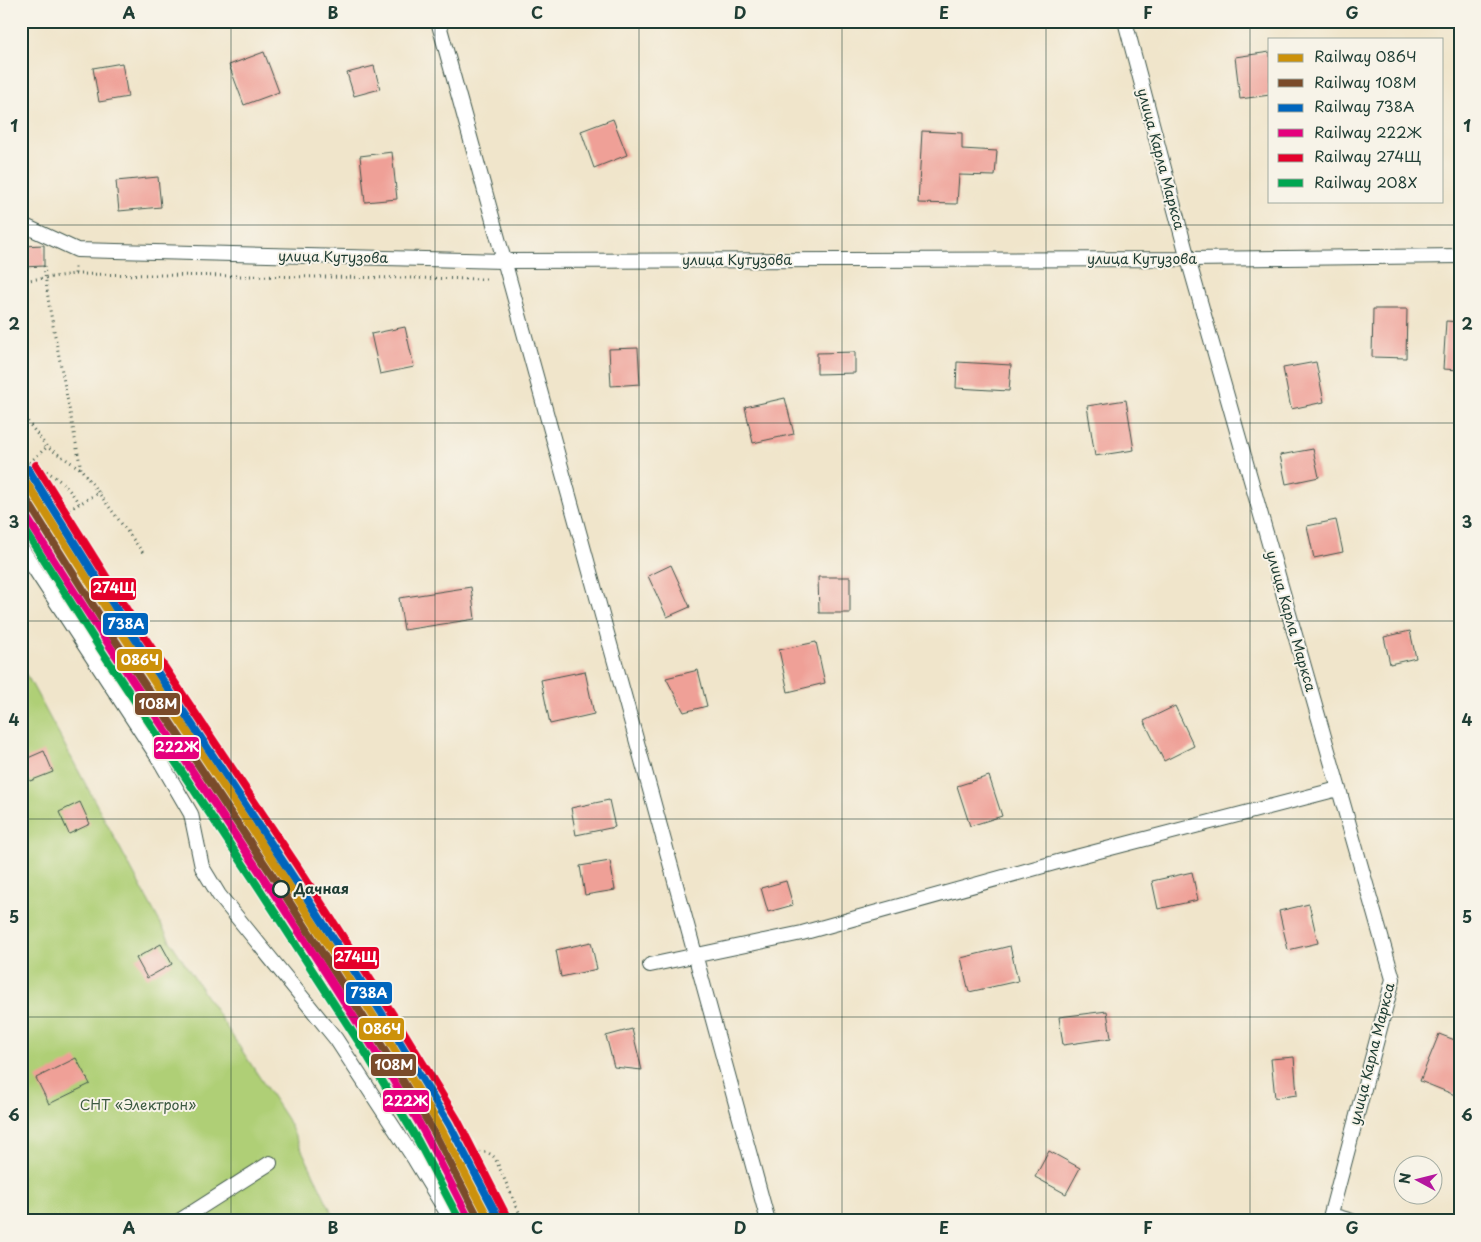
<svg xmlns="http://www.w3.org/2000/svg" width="1481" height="1242" viewBox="0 0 1481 1242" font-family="'Playpen Sans',sans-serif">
	<rect width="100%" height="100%" fill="#f7f3e8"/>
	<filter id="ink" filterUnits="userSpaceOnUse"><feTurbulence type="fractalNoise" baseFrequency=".02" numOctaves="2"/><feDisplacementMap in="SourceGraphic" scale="10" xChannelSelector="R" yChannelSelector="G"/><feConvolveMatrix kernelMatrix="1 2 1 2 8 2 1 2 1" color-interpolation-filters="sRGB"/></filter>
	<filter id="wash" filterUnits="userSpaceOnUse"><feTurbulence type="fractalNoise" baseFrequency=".0096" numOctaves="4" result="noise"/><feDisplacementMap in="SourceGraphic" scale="20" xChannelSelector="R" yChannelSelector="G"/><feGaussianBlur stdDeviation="1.12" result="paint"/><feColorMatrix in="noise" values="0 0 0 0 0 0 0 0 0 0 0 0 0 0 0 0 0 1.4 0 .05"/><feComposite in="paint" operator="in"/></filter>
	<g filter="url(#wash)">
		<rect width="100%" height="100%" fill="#f0e5cb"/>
		<!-- green -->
		<path fill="#afcf76" stroke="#678655" d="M21,668L29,679L170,941L287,1119L336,1221H21Z"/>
		<g id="blocks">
			<!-- building -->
			<path fill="#efa097" d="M264,52L279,92L244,105L229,65Z
				M1270,52V95L1240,99L1235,57Z
				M122,63L128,97L99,102L93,68Z
				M374,66L380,89L354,96L347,73Z
				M613,119L627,155L594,168L581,131Z
				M922,131L962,133V149L997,151L995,176L959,175L957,204L918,203Z
				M392,152L397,199L365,202L360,156Z
				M158,177L161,207L119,211L116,181Z
				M44,245V266L21,267V246Z
				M1373,309H1407L1406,358L1372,357Z
				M1446,321L1460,322V370L1443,369Z
				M405,327L414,367L380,374L371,334Z
				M638,348L640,384L611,386L609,349Z
				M855,352V373L817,374V353Z
				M957,362L1011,365L1009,391L956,388Z
				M1316,362L1324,402L1291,409L1283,368Z
				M785,398L794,434L753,443L745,407Z
				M1126,400L1134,450L1095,456L1087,406Z
				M1313,449L1319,477L1286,484L1280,455Z
				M1336,520L1343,552L1314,558L1307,526Z
				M671,565L690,607L667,617L648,576Z
				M818,577H850V613H819Z
				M471,587L475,619L404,630L399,598Z
				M1410,631L1416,658L1390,664L1384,637Z
				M816,642L825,683L788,692L779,650Z
				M698,670L707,706L684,712L666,678Z
				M585,671L594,714L550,724L541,680Z
				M1175,706L1194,746L1164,761L1144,721Z
				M44,751L53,772L30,781L21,761Z
				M989,776L1002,816L970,826L957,786Z
				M609,800L615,827L576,835L571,808Z
				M80,802L90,824L69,834L59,812Z
				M610,861L615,890L585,895L580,866Z
				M1192,872L1198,900L1158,909L1152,881Z
				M786,881L793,905L768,912L761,888Z
				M1309,904L1318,943L1288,950L1279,911Z
				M591,942L597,969L561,977L556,950Z
				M161,944L172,964L147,978L136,958Z
				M1010,946L1018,981L969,992L961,958Z
				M1107,1011L1111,1038L1063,1045L1059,1017Z
				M632,1029L642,1070L614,1067L606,1036Z
				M1439,1034L1460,1042V1097L1420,1081Z
				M1294,1057L1297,1095L1275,1098L1271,1059Z
				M76,1058L90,1084L49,1104L36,1078Z
				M1049,1151L1080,1168L1066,1194L1035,1177Z"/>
		</g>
	</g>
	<g filter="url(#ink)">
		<use href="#blocks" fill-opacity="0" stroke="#3e564b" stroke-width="1"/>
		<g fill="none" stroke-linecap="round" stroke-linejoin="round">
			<defs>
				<path id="minor" d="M438,21C546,422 661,820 768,1221
					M1125,21L1188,259L1393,979L1329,1221
					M21,224L77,250L503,261L1188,259L1460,256
					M21,548L159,759L191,814L202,867L219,895L336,1039L415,1160L452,1221
					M650,965L802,933L1072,858L1338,789
					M1331,1215L1352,1221
					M179,1221L270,1163"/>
			</defs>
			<!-- minor casing -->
			<use href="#minor" stroke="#3e564b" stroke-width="16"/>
			<!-- path -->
			<path stroke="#3e564b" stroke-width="3" stroke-dasharray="1 4" stroke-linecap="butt" d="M44,266L49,305L81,469
				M75,274L490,279
				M21,281L75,274V266
				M21,408L28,422L47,447L81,469L144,554
				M28,464C48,468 69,486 79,504
				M21,467L28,464L47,447
				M65,512L100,492
				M21,519L24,523
				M438,1168C442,1168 447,1168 451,1167C466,1163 480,1142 495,1158L523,1221"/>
			<!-- minor -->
			<use href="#minor" stroke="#fff" stroke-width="14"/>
			<defs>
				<path id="rail-1" d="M21,474L123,635L281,873L385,1034L441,1128L490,1221"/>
				<path id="rail-2" d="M21,491L115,640L274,878L377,1038L434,1132L480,1221"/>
				<path id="rail-3" d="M28,469L130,631L288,869L392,1029L449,1124L498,1217"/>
				<path id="rail-4" d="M21,508C150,716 294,913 419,1123C437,1155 453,1188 470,1221"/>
				<path id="rail-5" d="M36,465L137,626L296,864L399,1024L457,1119L505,1213"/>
				<path id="rail-6" d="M21,524L101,650L259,888L362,1047L418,1141L460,1221"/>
			</defs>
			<!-- rail-1 casing -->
			<use href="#rail-1" stroke="#f7f3e8" stroke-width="11"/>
			<!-- rail-2 casing -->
			<use href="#rail-2" stroke="#f7f3e8" stroke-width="11"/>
			<!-- rail-3 casing -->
			<use href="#rail-3" stroke="#f7f3e8" stroke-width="11"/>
			<!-- rail-4 casing -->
			<use href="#rail-4" stroke="#f7f3e8" stroke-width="11"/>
			<!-- rail-5 casing -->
			<use href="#rail-5" stroke="#f7f3e8" stroke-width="11"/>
			<!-- rail-6 casing -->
			<use href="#rail-6" stroke="#f7f3e8" stroke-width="11"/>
			<!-- rail-1 -->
			<use href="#rail-1" stroke="#cc910a" stroke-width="8"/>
			<!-- rail-2 -->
			<use href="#rail-2" stroke="#7a4b2a" stroke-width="8"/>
			<!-- rail-3 -->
			<use href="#rail-3" stroke="#0065bd" stroke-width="8"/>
			<!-- rail-4 -->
			<use href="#rail-4" stroke="#e5007d" stroke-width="8"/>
			<!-- rail-5 -->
			<use href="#rail-5" stroke="#e4002b" stroke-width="8"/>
			<!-- rail-6 -->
			<use href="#rail-6" stroke="#00a651" stroke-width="8"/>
		</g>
	</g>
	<!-- grid -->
	<path fill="none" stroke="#1f3d34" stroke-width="1" stroke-opacity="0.55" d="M231,21V1221M435,21V1221M639,21V1221M842,21V1221M1046,21V1221M1250,21V1221M21,225H1460M21,423H1460M21,621H1460M21,819H1460M21,1017H1460"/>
	<!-- markers -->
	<circle fill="#f7f3e8" stroke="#1f3d34" stroke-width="2.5" cx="281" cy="889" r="8"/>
	<g text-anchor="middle" stroke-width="4" stroke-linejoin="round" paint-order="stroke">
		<!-- street labels -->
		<g font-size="14" fill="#1f3d34" stroke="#f7f3e8">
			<text transform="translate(1161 159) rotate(75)" y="5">улица Карла Маркса</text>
			<text transform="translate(333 257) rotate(1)" y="5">улица Кутузова</text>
			<text x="1142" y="264">улица Кутузова</text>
			<text x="737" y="265">улица Кутузова</text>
			<text transform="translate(1291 621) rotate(74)" y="5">улица Карла Маркса</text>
			<text transform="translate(1372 1054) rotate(-76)" y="5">улица Карла Маркса</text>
		</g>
		<!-- stop labels -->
		<g font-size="14" font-weight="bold" fill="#1f3d34" stroke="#f7f3e8" text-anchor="start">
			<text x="294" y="894">Дачная</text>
		</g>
		<!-- park labels -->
		<g font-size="14" fill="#3c5a41" stroke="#f7f3e8">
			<text x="138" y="1110">СНТ «Электрон»</text>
		</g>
	</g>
	<g stroke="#f7f3e8" stroke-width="2">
		<rect x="90" y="577" width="47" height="24" rx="5" fill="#e4002b"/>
		<rect x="102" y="612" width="47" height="24" rx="5" fill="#0065bd"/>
		<rect x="116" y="648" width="47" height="24" rx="5" fill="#cc910a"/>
		<rect x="134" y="692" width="47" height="24" rx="5" fill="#7a4b2a"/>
		<rect x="153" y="736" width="47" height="24" rx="5" fill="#e5007d"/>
		<rect x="333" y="946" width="47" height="24" rx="5" fill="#e4002b"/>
		<rect x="345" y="981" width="48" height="24" rx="5" fill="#0065bd"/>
		<rect x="358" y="1017" width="47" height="24" rx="5" fill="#cc910a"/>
		<rect x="370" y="1053" width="47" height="24" rx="5" fill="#7a4b2a"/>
		<rect x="382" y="1089" width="48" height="24" rx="5" fill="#e5007d"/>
	</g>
	<g font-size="14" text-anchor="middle" font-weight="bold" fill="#fff">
		<text x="114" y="593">274Щ</text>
		<text x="126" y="629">738А</text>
		<text x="140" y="665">086Ч</text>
		<text x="158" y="709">108М</text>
		<text x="177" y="752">222Ж</text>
		<text x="356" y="962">274Щ</text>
		<text x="369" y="998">738А</text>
		<text x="382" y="1034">086Ч</text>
		<text x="394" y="1070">108М</text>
		<text x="406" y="1106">222Ж</text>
	</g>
	<!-- margin -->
	<rect width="1481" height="1242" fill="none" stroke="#f7f3e8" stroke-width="55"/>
	<!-- legend -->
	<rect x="1268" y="38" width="175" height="165" fill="#f7f3e8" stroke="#a1aaa0"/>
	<rect x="1278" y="54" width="25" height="8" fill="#cc910a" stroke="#a1aaa0"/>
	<text x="1314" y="62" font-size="15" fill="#1f3d34">Railway 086Ч</text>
	<rect x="1278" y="79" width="25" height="8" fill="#7a4b2a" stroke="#a1aaa0"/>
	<text x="1314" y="88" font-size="15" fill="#1f3d34">Railway 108М</text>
	<rect x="1278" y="104" width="25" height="8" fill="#0065bd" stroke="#a1aaa0"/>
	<text x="1314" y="112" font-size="15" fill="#1f3d34">Railway 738А</text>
	<rect x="1278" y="129" width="25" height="8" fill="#e5007d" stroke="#a1aaa0"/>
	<text x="1314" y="138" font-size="15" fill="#1f3d34">Railway 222Ж</text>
	<rect x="1278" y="154" width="25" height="8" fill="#e4002b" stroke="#a1aaa0"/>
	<text x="1314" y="162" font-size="15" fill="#1f3d34">Railway 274Щ</text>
	<rect x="1278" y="179" width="25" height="8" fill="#00a651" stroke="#a1aaa0"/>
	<text x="1314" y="188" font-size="15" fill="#1f3d34">Railway 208Х</text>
	<!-- north arrow -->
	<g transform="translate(1418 1180) rotate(277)"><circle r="24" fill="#f7f3e8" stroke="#a1aaa0"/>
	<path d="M0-4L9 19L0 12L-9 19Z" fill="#b5179e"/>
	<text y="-8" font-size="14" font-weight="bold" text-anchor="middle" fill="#1f3d34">N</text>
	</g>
	<rect x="28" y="28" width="1426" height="1186" fill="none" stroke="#1f3d34" stroke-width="2"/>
	<g font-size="16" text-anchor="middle" font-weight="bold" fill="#1f3d34">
		<text x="129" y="19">A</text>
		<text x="333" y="19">B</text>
		<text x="537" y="19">C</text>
		<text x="740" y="19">D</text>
		<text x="944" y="19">E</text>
		<text x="1148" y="19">F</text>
		<text x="1352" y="19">G</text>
		<text x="14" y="132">1</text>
		<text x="1467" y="132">1</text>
		<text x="14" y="330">2</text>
		<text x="1467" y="330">2</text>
		<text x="14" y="528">3</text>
		<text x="1467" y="528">3</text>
		<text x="14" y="726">4</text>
		<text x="1467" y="726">4</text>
		<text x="14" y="923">5</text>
		<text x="1467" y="923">5</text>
		<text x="14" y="1121">6</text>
		<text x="1467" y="1121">6</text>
		<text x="129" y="1234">A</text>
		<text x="333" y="1234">B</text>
		<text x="537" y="1234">C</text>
		<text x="740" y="1234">D</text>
		<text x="944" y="1234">E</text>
		<text x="1148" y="1234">F</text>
		<text x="1352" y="1234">G</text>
	</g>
</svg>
